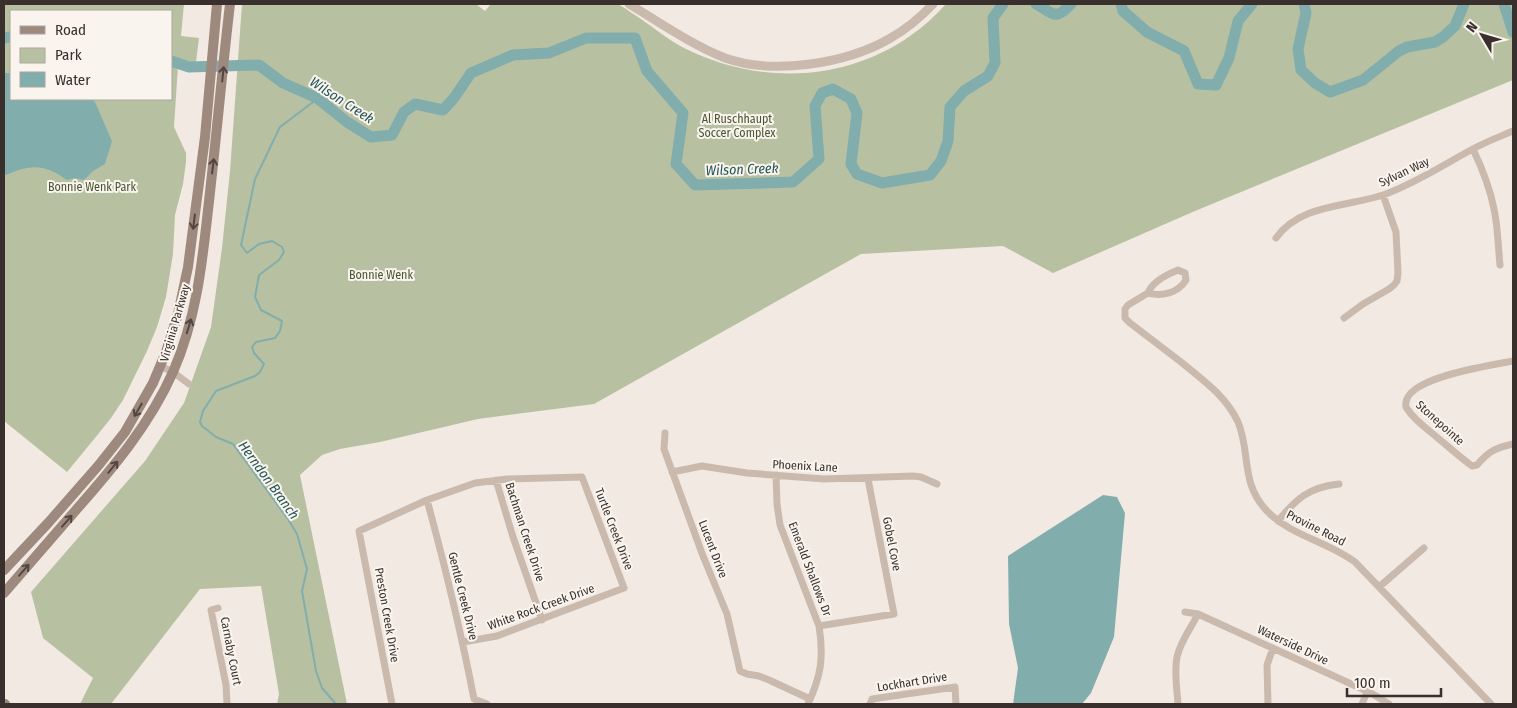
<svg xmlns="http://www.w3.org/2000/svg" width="1517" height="708" viewBox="0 0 1517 708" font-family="'Fira Sans Condensed',sans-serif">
	<rect width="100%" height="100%" fill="#f2eae2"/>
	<!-- green -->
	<path fill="#b7c1a2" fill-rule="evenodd" d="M4,4H184L181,36L199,38L195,70L178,66L174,127L186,153V162L183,184L175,215L173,254L166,297L157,327L147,351L123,400L111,418L95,438L67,472L4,421ZM11,11H171V99H11Z
		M242,4H476L485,11L491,4C520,4 549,4 578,4C590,4 604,2 616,4C622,5 630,12 635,15C652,26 668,40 686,49C757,84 843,83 910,36C923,27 935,16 946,4H1513V80L1195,211L1053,273L1003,246L861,254L594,404L478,419L380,442L340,449L322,455L300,475L347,704H277L279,694L261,586L200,589L111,704H80L93,678L43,638L31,592L145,461L184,403L211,327L222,248L230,171Z"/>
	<!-- water -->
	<path fill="#82adad" d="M4,73H11V99H91L95,102L112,141L105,164L93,171L84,180L75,178L67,180C44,164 31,164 6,175L4,172Z
		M1103,495L1117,497L1125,513L1114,637L1091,693L1082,704H1013L1018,668L1009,624L1008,556Z"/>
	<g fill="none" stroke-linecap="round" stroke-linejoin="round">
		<!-- stream -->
		<path stroke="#82adad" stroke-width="2" d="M317,99L280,127L255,179L241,245L247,253L259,244L272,241L282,247L284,252L279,260L259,275L255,297L261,310L282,321L280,331L275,338L256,342L252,347L254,353L264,364L260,372L255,376L216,391L203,411L200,422L202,426L216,437L233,444L288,519L297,534L307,569L302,591L316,671L322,688L336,704"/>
		<!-- river -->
		<path stroke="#82adad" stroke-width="11" d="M1036,4C1054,14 1055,21 1071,4
			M1121,4L1123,11L1147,32L1184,51L1198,84L1216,85L1229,58L1238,21L1252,4
			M1304,4L1306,13L1298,49L1301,70L1315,83L1330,92L1363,80L1399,51L1407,47L1435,42L1443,37L1455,26L1464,4
			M1504,4L1513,32
			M4,38L11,37
			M171,61L189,67L259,65L283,83L317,98L347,122L371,137L392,135L404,112L415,104L443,110L454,98L471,73L513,55L549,53L586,38H635L647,71L683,113L676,164L695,185L793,182L819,159L815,106L822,93L833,89L851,99L857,113L851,164L857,174L882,183L930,175L941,161L948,141L950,107L964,91L988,76L995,63L993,18L1003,4"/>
		<!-- minor -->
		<path stroke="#cabaae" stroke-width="7" d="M1473,149C1482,168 1490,188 1494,209C1498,227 1498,246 1500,265
			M1276,238C1300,204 1347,207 1383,195C1414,184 1443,165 1471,150C1485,142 1499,137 1513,131
			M1178,270L1185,273L1186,280C1178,293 1162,297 1148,293C1152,282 1168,274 1178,270Z
			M1148,293L1128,305L1125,309V318L1130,323C1147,336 1164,349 1181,362C1203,380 1226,396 1238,422C1251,453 1240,483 1267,511C1291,536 1327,541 1355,562L1491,704
			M1344,318L1363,304L1389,289L1394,285L1397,281L1398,273L1396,232L1383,195
			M1513,361C1492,365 1407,377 1406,403C1405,406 1406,408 1408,410C1415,421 1429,430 1439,439C1450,448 1461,458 1472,466L1477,465C1489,451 1495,448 1513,444
			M160,366L173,372L189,384
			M665,433L664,449L703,556L727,614L740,671L747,674L759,676L769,680L810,699
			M672,472L702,466L747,473L824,479L913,476L921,477L937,484
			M776,475L777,504L780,525L819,626C824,657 821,676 808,704
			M496,480L513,537L542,620
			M427,500C445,566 461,632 474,699L487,704
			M1278,521C1296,499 1309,487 1339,484
			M1379,587L1424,548
			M218,608L211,610L226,685L227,704
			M1185,612L1198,614L1371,693L1389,704
			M819,626L894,614L868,479
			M392,704L359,531L427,500L475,483L507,479L582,477L624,588L497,636L463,642
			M870,704L872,699L955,687L956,704
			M1178,704C1177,689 1174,672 1177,657C1180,642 1191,628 1198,614
			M1268,704L1267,665L1273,648
			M1362,704L1367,692"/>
		<!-- tertiary -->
		<path stroke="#cabaae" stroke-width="9" d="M629,4C659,22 692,45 725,58C773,75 845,64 889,39C905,30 920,18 933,4"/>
		<!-- secondary -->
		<path stroke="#9e897f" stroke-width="10" d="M4,570L49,522L98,466L125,432L153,383L166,352L178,314L188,267L205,137L217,4
			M4,593C28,565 52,538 76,510C113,468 150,424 173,372C196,320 202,265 208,210C216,141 222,72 230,4
			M4,704H5"/>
	</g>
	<!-- one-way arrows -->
	<defs><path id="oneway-shaft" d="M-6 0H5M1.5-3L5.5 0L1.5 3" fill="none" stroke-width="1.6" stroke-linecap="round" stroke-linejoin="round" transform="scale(1.25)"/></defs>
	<g stroke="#524641">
		<use href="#oneway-shaft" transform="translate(223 74) rotate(-84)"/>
		<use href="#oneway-shaft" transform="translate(213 166) rotate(-83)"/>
		<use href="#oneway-shaft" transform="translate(194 222) rotate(97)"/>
		<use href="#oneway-shaft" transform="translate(189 326) rotate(-73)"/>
		<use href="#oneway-shaft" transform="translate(138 410) rotate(120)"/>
		<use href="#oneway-shaft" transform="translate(113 467) rotate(-51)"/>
		<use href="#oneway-shaft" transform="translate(67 521) rotate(-49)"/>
		<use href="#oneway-shaft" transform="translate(24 570) rotate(-49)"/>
	</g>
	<g text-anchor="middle" stroke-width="4" stroke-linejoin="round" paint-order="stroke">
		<!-- park labels -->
		<g font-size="12" fill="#4a5631" stroke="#faf4ee">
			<text x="737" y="123">Al Ruschhaupt<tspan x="737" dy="14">Soccer Complex</tspan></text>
			<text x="92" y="191">Bonnie Wenk Park</text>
			<text x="381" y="279">Bonnie Wenk</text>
		</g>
		<!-- street labels -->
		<g font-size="12" fill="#392f2c" stroke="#faf4ee">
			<text transform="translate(1404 172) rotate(-25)" y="4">Sylvan Way</text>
			<text transform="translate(175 323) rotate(-74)" y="4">Virginia Parkway</text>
			<text transform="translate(1440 423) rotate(42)" y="4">Stonepointe</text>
			<text transform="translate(805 466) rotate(3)" y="4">Phoenix Lane</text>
			<text transform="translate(1316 528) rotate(27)" y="4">Provine Road</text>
			<text transform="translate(614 529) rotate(69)" y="4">Turtle Creek Drive</text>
			<text transform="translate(525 532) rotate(72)" y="4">Bachman Creek Drive</text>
			<text transform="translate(892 544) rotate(79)" y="4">Gobel Cove</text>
			<text transform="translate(713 549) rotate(69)" y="4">Lucent Drive</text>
			<text transform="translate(810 569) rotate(69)" y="4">Emerald Shallows Dr</text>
			<text transform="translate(463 596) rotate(76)" y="4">Gentle Creek Drive</text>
			<text transform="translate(541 607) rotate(-20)" y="4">White Rock Creek Drive</text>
			<text transform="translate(387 615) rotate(80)" y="4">Preston Creek Drive</text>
			<text transform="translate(1293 645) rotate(25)" y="4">Waterside Drive</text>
			<text transform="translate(231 651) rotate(79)" y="4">Carnaby Court</text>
			<text transform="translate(912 682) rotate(-9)" y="4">Lockhart Drive</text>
		</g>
		<!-- water labels -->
		<g font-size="14" font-style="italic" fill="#245658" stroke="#faf4ee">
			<text transform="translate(342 100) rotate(33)" y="5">Wilson Creek</text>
			<text transform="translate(742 169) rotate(-2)" y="5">Wilson Creek</text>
			<text transform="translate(269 480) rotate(54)" y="5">Herndon Branch</text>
		</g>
	</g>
	<!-- border -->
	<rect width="1517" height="708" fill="none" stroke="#392f2c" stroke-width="10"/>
	<!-- legend -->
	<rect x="10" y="10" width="162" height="90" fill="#faf4ee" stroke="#ada5a0"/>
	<rect x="20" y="26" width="25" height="8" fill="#9e897f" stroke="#ada5a0"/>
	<text x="55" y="35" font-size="15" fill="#392f2c">Road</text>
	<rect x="20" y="48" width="25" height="15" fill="#b7c1a2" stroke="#ada5a0"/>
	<text x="55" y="60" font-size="15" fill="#392f2c">Park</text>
	<rect x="20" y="72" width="25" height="15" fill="#82adad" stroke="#ada5a0"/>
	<text x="55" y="85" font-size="15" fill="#392f2c">Water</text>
	<!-- north arrow -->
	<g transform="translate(1482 35) rotate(308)" stroke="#faf4ee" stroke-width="4" paint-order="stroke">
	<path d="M0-4L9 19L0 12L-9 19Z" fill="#392f2c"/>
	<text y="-8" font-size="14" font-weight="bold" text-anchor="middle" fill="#392f2c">N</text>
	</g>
	<!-- scale -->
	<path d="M1347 688v8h94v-8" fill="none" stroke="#392f2c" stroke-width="2.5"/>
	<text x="1354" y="688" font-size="15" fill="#392f2c" stroke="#faf4ee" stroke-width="4" paint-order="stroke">100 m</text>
</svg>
